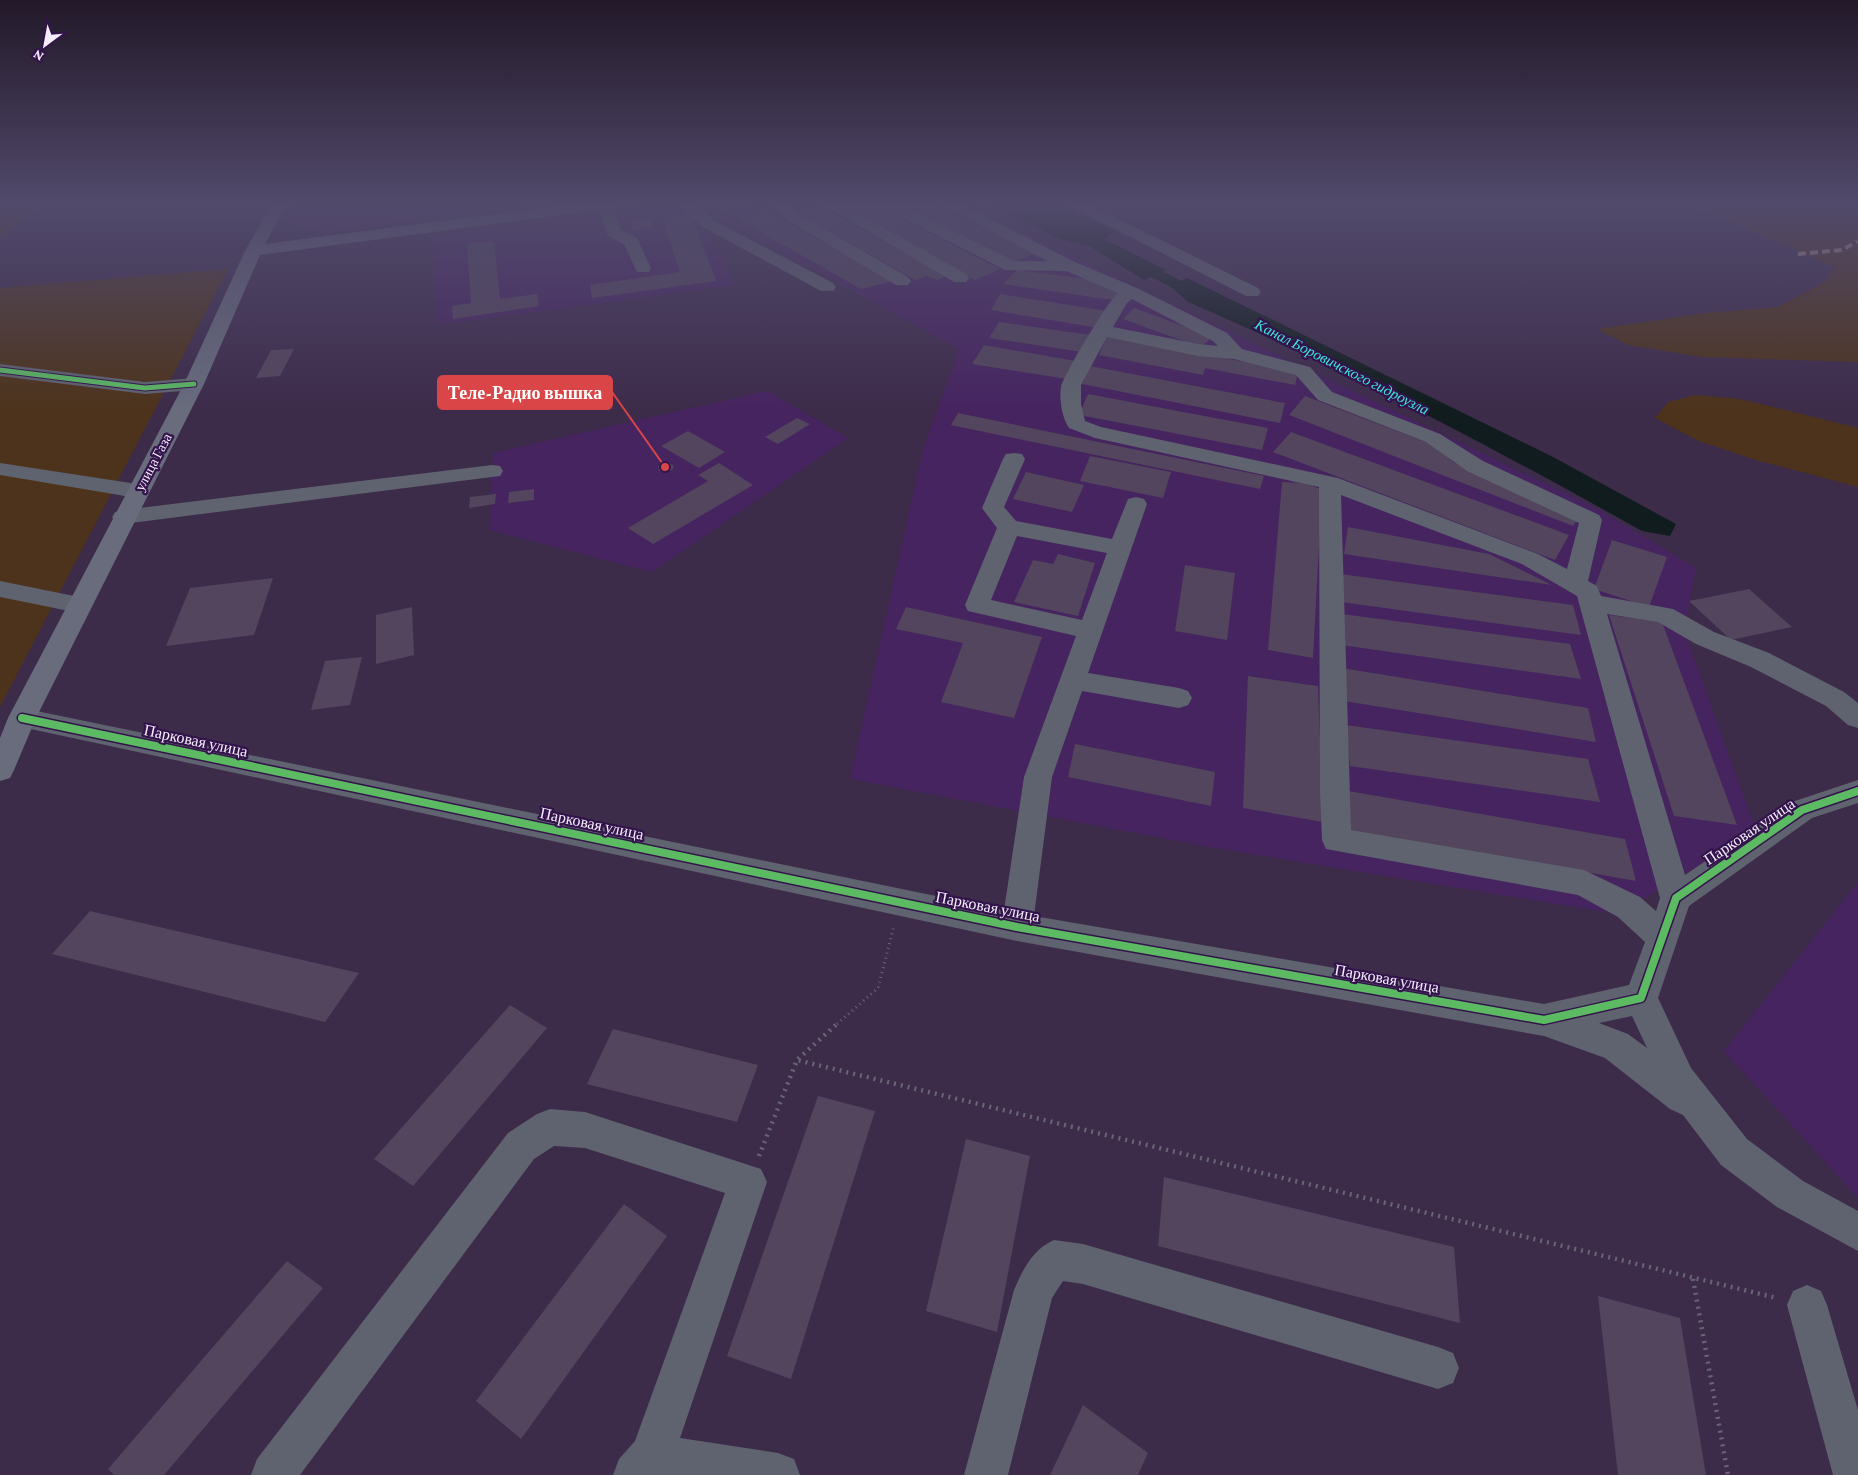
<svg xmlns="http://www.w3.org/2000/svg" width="1858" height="1475" viewBox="0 0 1858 1475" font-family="'Crimson Pro',serif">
	<rect width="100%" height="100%" fill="#3d2b4a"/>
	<!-- built -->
	<path fill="#462460" d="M298,204H544L327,232L288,222Z
		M671,204H695L736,285L439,325L431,235Z
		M778,204H964L1592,506L1696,568L1684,631L1756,831L1618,914L1215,848L850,779L922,453L959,349L713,215Z
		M767,391L848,438L652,572L490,530L493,453Z
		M1858,882V1198L1724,1051Z"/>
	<!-- green -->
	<path fill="#4d331b" d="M0,204H40L0,240Z
		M1689,204H1858V362L1702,357L1628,345L1597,329L1705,313L1777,307L1824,283L1835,267Z
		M228,269L0,707V288Z
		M1696,395L1740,399L1858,428V487L1756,460L1699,441L1655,418L1668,402Z"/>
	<!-- water -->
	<path fill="#101c1d" d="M990,204H1057L1115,231L1104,239L1166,270L1144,280L1089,246L1060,239Z
		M1187,278L1553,457L1676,524L1670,536L1642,531C1494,448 1344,369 1188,302L1171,287Z"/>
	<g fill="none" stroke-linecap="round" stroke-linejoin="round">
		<!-- canal -->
		<path fill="#101c1d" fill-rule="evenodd" d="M1126,254L1213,296L1215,299L1213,302H1201L1121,262L1118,259L1121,256Z"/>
	</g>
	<!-- building -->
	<path fill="#52455d" d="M844,204H874L1000,269L975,280L839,205Z
		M893,204H933L1036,253L1015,262Z
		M820,206L947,276L937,280L927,276L915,280L798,213Z
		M765,210L893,281L861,289L738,219Z
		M691,214L716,281L592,298L590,285L680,272L662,218Z
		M651,219L653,228L632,230L631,221Z
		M494,241L500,299L537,294L539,306L453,319L452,306L471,303L467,244Z
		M1017,270L1094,280L1118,293L1113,300L1003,284Z
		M1000,294L1106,311L1099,328L991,310Z
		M1134,308L1213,337L1200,347L1123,319Z
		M999,322L1091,335L1082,352L989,338Z
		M1107,336L1298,372L1295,385L1205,368L1203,375L1099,355Z
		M984,345L1076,361L1067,379L972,364Z
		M294,349L280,376L256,378L271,350Z
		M1090,366L1285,403L1280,423L1082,384Z
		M1088,394L1268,428L1262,450L1079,415Z
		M1305,396L1436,446L1453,462L1578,518L1573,526L1289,415Z
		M958,413L1264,476L1260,489L951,425Z
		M797,418L810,424L778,444L765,437Z
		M688,431L725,452L699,468L661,446Z
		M1291,432L1569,535L1555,560L1273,452Z
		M1090,456L1171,472L1163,498L1080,481Z
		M668,462L674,466L672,470L664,472L659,471L658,466Z
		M719,463L753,485L653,544L628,528L708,481L698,475Z
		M1026,472L1084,485L1072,512L1013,499Z
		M1282,482L1306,483L1322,490L1313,658L1268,650Z
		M534,489V500L508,503L509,492Z
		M496,494L495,504L469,508L470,497Z
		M1348,527L1489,554L1552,585L1344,554Z
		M1612,540L1667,557L1649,607L1594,589Z
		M1058,554L1095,563L1078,616L1014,602L1033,560L1053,564Z
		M1185,565L1235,573L1227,640L1175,631Z
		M1340,574L1573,605L1581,635L1341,602Z
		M273,578L254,635L166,646L190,588Z
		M1749,589L1792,627L1731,640L1689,601Z
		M412,607L414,655L376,664V615Z
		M906,607L1042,637L1014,718L941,702L963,643L896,629Z
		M1342,614L1570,644L1581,679L1341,645Z
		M1609,615L1662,622L1737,825L1674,816Z
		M362,657L350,705L311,710L325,661Z
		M1342,668L1588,708L1596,742L1344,701Z
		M1248,676L1318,686L1323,822L1243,808Z
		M1346,725L1588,759L1600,802L1350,766Z
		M1075,744L1215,772L1211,806L1068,777Z
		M1348,791L1625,839L1636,881L1349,830Z
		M90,911L359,973L325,1022L52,954Z
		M510,1005L547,1028L413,1186L374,1159Z
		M613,1029L758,1065L737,1122L587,1084Z
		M818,1096L875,1111L791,1379L727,1356Z
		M966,1139L1030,1156L997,1332L926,1311Z
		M1164,1177L1454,1247L1460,1323L1158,1246Z
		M624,1204L667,1236L521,1439L476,1401Z
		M287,1261L323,1288L164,1475H114L108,1469Z
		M1598,1296L1680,1318L1706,1475H1618Z
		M1083,1405L1148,1453L1138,1475H1050Z"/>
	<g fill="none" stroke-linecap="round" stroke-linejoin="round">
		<!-- path-far1 -->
		<path stroke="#686674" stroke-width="3" stroke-dasharray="1 4" stroke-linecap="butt" d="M837,1024L878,988L894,926"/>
		<!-- path -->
		<path stroke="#686674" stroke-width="4.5" stroke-dasharray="2 5" stroke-linecap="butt" d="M798,1059L838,1023
			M759,1156L797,1060L1777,1298
			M1693,1279L1728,1475"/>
		<!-- minor -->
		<path fill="#5f636f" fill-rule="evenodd" d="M598,204H612L621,230L637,238L651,268L649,272H637L624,244L608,236Z
			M678,204H695L715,221L833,283L836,287L833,291H821L703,227Z
			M771,204H788L799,214L908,277L911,281L908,285H896L787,220Z
			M822,204H841L966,274L969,278L966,282H954Z
			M879,204H898L1014,261H1047L945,207L942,204H961L1075,262L1137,288L1227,333L1242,349L1310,367L1332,392L1440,434L1483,461L1599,515L1602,520L1588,581L1597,586L1601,596L1673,609L1714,632L1769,653L1844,692L1858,703V728L1848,725L1826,706L1751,667L1696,644L1658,622L1607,614L1685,875L1792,802L1858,780V803L1812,818L1689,906L1658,998L1691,1068L1747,1139L1803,1181L1858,1211V1251L1777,1207L1721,1165L1683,1115L1670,1109L1605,1058L1544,1036L1017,941L12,725L8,718L12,711L22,708L1004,910L1024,777L1076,636L968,611L965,605L997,528L982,508L1003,459L1006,454L1014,453L1022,454L1025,459L1004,507L1016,521L1112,539L1128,499L1136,497L1144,499L1147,504L1088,673L1179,688L1188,691L1192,698L1188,705L1179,708L1082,691L1052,777L1034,916L1544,1004L1629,985L1645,942L1618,917L1578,895L1326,849L1322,840L1320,792L1319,487L1095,438L1069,428C1062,418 1059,399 1061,387C1063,376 1109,299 1118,293L1066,271L1005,270L882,207ZM1132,299L1213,341L1218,346L1198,344L1113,327L1127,303ZM1107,337L1198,356L1234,359L1296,375L1318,400L1426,442L1467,471L1579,523L1567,569L1538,554L1338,478L1101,427L1085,421L1081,404V385ZM1341,495L1522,564L1577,596L1660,898L1656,911L1640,897L1584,870L1351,830ZM1017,536L1107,553L1082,620L991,600ZM1632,1016L1647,1048L1628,1034L1599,1023Z
			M1069,204H1088L1258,288L1261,292L1258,296H1246L1072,207Z
			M0,364L145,382L194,378L201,380L204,384L201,388L194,390L145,394L0,376Z
			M0,463L137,484L145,486L148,491L145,496L137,498L0,475Z
			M492,465L500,466L503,471L500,476L123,524L115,522L112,517L115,512L123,510Z
			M0,581L79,597L88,599L91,605L88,611L79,613L0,597Z
			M550,1109L585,1112L761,1169L767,1182L680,1438L778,1453L794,1459L800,1475H613L619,1459L635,1441L725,1193L585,1148L554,1146L534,1159L300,1475H251L257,1459L508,1133L537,1114Z
			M1054,1240L1083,1244L1438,1347L1453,1353L1459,1368L1453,1383L1438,1389L1083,1284L1063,1281L1052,1298L1008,1475H964L1014,1290C1023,1269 1033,1249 1054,1240Z
			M1807,1285L1821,1291L1827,1305L1858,1410V1475H1833L1787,1305L1793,1291Z"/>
		<!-- major -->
		<path fill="#686c7d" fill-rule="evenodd" d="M272,204H287L265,244L573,204H613L605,209L260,255L204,384L36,718L14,770L10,778L0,781V738L8,718L184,384L245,251Z"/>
		<!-- quiet -->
		<path stroke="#b99d93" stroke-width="4" stroke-dasharray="8 4" stroke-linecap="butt" d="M1798,254L1842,250L1858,241"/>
		<defs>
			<path id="cycleway-far1" d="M0,370L145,388L194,384"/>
			<path id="cycleway" d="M22,718L1017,927L1544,1020L1641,998L1676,898L1802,810L1858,791"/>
		</defs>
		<!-- cycleway-far1 casing -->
		<use href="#cycleway-far1" stroke="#33134b" stroke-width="7"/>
		<!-- cycleway casing -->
		<use href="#cycleway" stroke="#33134b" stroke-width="11"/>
		<!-- cycleway-far1 -->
		<use href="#cycleway-far1" stroke="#5cba63" stroke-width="5"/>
		<!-- cycleway -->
		<use href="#cycleway" stroke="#5cba63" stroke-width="8"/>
	</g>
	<!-- sky -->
	<linearGradient id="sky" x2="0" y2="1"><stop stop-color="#221829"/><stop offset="0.5" stop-color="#514a6b"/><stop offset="1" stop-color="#514a6b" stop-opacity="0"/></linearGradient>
	<rect width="1858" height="410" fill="url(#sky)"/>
	<g text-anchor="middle" stroke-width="4.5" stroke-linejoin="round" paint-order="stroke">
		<!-- far-street labels -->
		<g font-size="14" fill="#f4edfb" stroke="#33134b">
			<text transform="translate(153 462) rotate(-62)" y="5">улица Газа</text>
		</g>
		<!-- far-water labels -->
		<g font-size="15" font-style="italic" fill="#3ce6da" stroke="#33134b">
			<text transform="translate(1342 367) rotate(27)" y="5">Канал Боровичского гидроузла</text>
		</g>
		<!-- street labels -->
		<g font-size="16" fill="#f4edfb" stroke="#33134b">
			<text transform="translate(196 740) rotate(12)" y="6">Парковая улица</text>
			<text transform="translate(592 823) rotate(12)" y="6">Парковая улица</text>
			<text transform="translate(1749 831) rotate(-34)" y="6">Парковая улица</text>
			<text transform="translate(988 906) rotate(11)" y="6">Парковая улица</text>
			<text transform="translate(1387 978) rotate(10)" y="6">Парковая улица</text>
		</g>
	</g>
	<!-- callouts -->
	<path fill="none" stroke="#da4648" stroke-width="2" d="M665 467L612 392"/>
	<circle fill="#da4648" stroke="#33134b" stroke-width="2" cx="665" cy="467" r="5"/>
	<rect fill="#da4648" stroke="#da4648" stroke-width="2" x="438" y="376" width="174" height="33" rx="5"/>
	<g font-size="18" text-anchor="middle" font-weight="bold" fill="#fff">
		<text x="525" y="399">Теле-Радио вышка</text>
	</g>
	<!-- north arrow -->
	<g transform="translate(45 45) rotate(212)" stroke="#33134b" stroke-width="4" paint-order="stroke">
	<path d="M0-4L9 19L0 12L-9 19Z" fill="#f4edfb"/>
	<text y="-8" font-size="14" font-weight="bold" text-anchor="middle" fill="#f4edfb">N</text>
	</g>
</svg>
